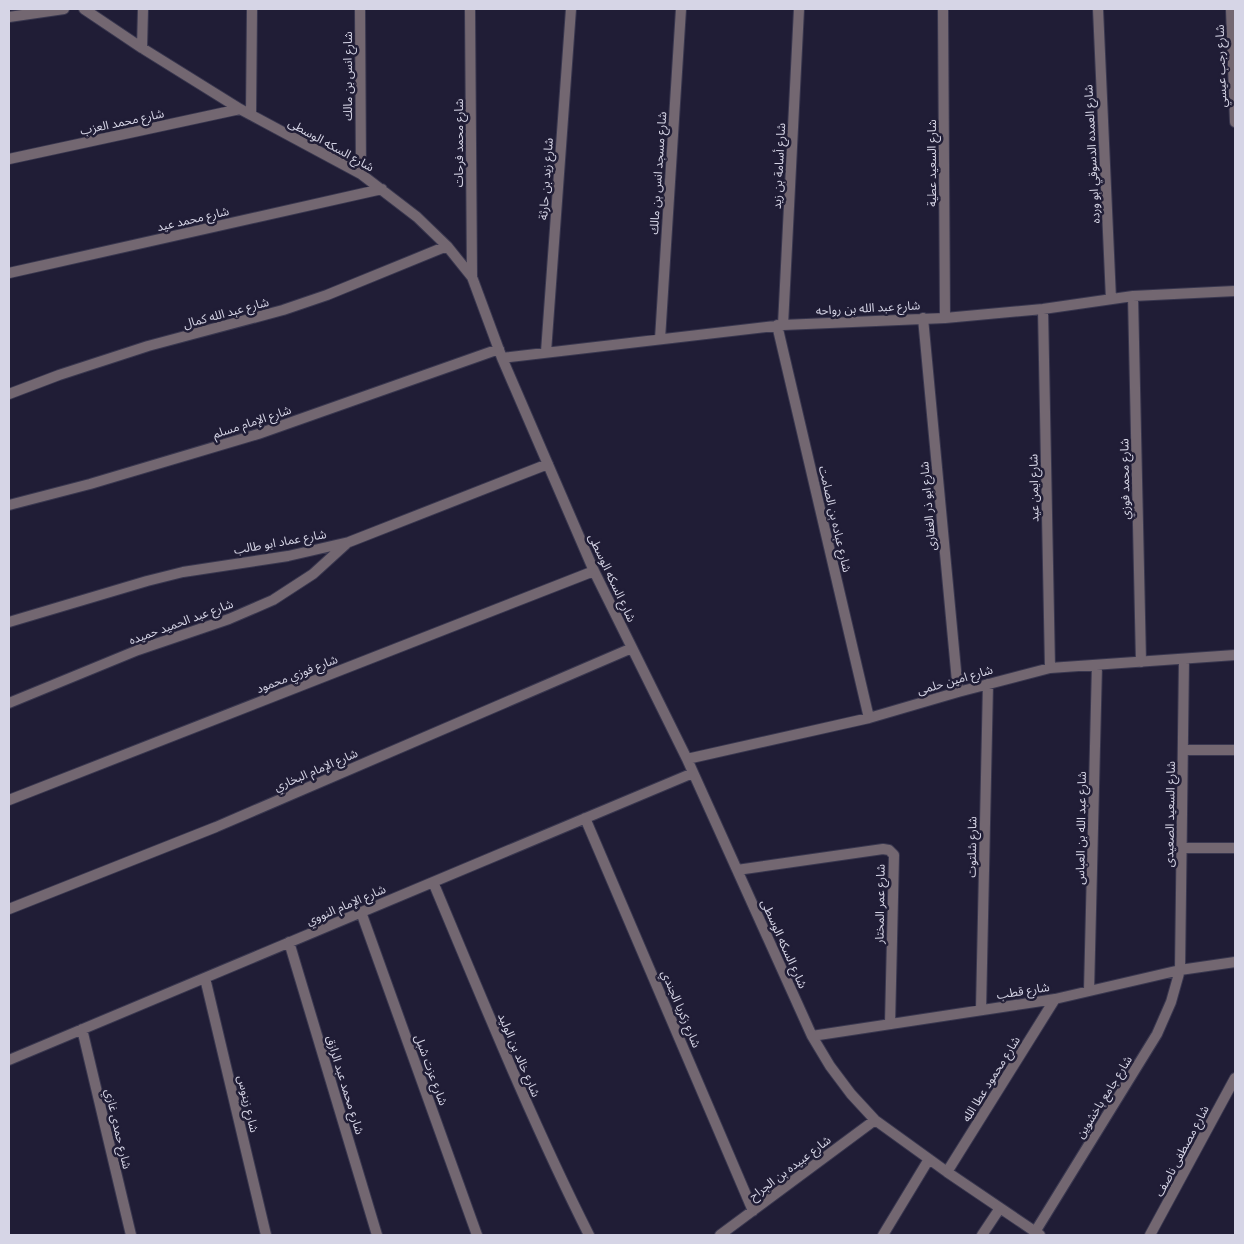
<svg xmlns="http://www.w3.org/2000/svg" width="1244" height="1244" viewBox="0 0 1244 1244" font-family="Figtree,'Noto Sans Arabic',sans-serif">
	<rect width="100%" height="100%" fill="#201d36"/>
	<g fill="none" stroke-linecap="round" stroke-linejoin="round">
		<defs>
			<path id="minor" d="M84,9L142,48L240,109L361,174L417,217L447,246L472,277L502,358L594,571L687,759L812,1036L830,1066L851,1094L875,1120L947,1172L1040,1235
				M360,9L361,174
				M470,9L472,277
				M943,9L945,318
				M1098,9L1111,299
				M1231,9L1235,122
				M9,17L64,9
				M142,48L143,9
				M251,115L252,9
				M9,159L240,109
				M9,273L382,189
				M1133,296L1141,662
				M1043,309L1050,668
				M923,318L958,692
				M777,325L869,718
				M783,325L799,9
				M660,339L681,9
				M546,352L571,9
				M502,358L783,325L945,318L1043,309L1133,296L1235,291
				M9,394L59,375L148,346L283,310L327,295L447,246
				M9,505L90,484L258,434L499,349
				M9,622L147,581L183,572L288,556L349,542L548,464
				M9,703L138,650L229,619L273,600L313,574L346,544
				M1183,750H1235
				M687,759L869,718L958,692L1050,668L1235,655
				M9,800L594,571
				M585,818L753,1211
				M1182,848H1235
				M737,870L883,849L889,850L894,855L890,1024
				M433,882C483,1001 531,1120 589,1235
				M9,909L216,827L632,648
				M361,912L477,1235
				M289,942L377,1235
				M205,978L266,1235
				M1089,991L1097,665
				M981,1010L988,684
				M82,1029L131,1235
				M812,1036L1055,999L1180,970L1235,962
				M9,1060L693,773
				M947,1172L1055,999
				M1035,1232L1157,1034L1171,1002L1180,970L1184,659
				M720,1235L875,1120
				M883,1235L929,1159
				M982,1235L1000,1208
				M1150,1235L1235,1078"/>
		</defs>
		<!-- minor casing -->
		<use href="#minor" stroke="#39374f" stroke-width="12"/>
		<!-- minor -->
		<use href="#minor" stroke="#736771" stroke-width="10"/>
	</g>
	<g text-anchor="middle" stroke-width="5" stroke-linejoin="round" paint-order="stroke">
		<!-- street labels -->
		<g font-size="12" fill="#d6d5e6" stroke="#201d36">
			<text transform="translate(1221 66) rotate(-92)" y="4">شارع رجب عيسي</text>
			<text transform="translate(348 76) rotate(-90)" y="4">شارع انس بن مالك</text>
			<text transform="translate(122 122) rotate(-12)" y="4">شارع محمد العزب</text>
			<text transform="translate(459 143) rotate(-90)" y="4">شارع محمد فرحات</text>
			<text transform="translate(331 145) rotate(29)" y="4">شارع السكه الوسطى</text>
			<text transform="translate(1092 154) rotate(-93)" y="4">شارع العمده الدسوقي ابو ورده</text>
			<text transform="translate(932 163) rotate(-90)" y="4">شارع السعيد عطية</text>
			<text transform="translate(779 166) rotate(-87)" y="4">شارع أسامة بن زيد</text>
			<text transform="translate(658 173) rotate(-86)" y="4">شارع مسجد انس بن مالك</text>
			<text transform="translate(546 179) rotate(-86)" y="4">شارع زيد بن حارثة</text>
			<text transform="translate(193 219) rotate(-13)" y="4">شارع محمد عيد</text>
			<text transform="translate(868 308) rotate(-3)" y="4">شارع عبد الله بن رواحه</text>
			<text transform="translate(226 313) rotate(-15)" y="4">شارع عبد الله كمال</text>
			<text transform="translate(252 422) rotate(-18)" y="4">شارع الإمام مسلم</text>
			<text transform="translate(1125 479) rotate(-91)" y="4">شارع محمد فوزي</text>
			<text transform="translate(1034 488) rotate(-91)" y="4">شارع ايمن عيد</text>
			<text transform="translate(928 506) rotate(-95)" y="4">شارع ابو ذر الغفارى</text>
			<text transform="translate(835 519) rotate(77)" y="4">شارع عباده بن الصامت</text>
			<text transform="translate(280 542) rotate(-10)" y="4">شارع عماد ابو طالب</text>
			<text transform="translate(612 578) rotate(65)" y="4">شارع السكه الوسطى</text>
			<text transform="translate(181 622) rotate(-20)" y="4">شارع عبد الحميد حميده</text>
			<text transform="translate(297 674) rotate(-21)" y="4">شارع فوزي محمود</text>
			<text transform="translate(955 680) rotate(-16)" y="4">شارع امين حلمى</text>
			<text transform="translate(316 770) rotate(-23)" y="4">شارع الإمام البخاري</text>
			<text transform="translate(1170 814) rotate(-89)" y="4">شارع السعيد الصعيدى</text>
			<text transform="translate(1081 828) rotate(-89)" y="4">شارع عبد الله بن العباس</text>
			<text transform="translate(972 847) rotate(-89)" y="4">شارع شلتوت</text>
			<text transform="translate(880 904) rotate(-89)" y="4">شارع عمر المختار</text>
			<text transform="translate(346 905) rotate(-23)" y="4">شارع الإمام النووي</text>
			<text transform="translate(784 944) rotate(66)" y="4">شارع السكه الوسطى</text>
			<text transform="translate(1023 991) rotate(-9)" y="4">شارع قطب</text>
			<text transform="translate(681 1009) rotate(67)" y="4">شارع زكريا الجندي</text>
			<text transform="translate(519 1055) rotate(67)" y="4">شارع خالد بن الوليد</text>
			<text transform="translate(431 1070) rotate(70)" y="4">شارع عزت شبل</text>
			<text transform="translate(991 1079) rotate(-58)" y="4">شارع محمود عطا الله</text>
			<text transform="translate(345 1085) rotate(73)" y="4">شارع محمد عبد الرازق</text>
			<text transform="translate(1104 1097) rotate(-58)" y="4">شارع جامع باخشوين</text>
			<text transform="translate(248 1104) rotate(77)" y="4">شارع زينوس</text>
			<text transform="translate(118 1129) rotate(77)" y="4">شارع حمدى غازي</text>
			<text transform="translate(1182 1151) rotate(-62)" y="4">شارع مصطفى ناصف</text>
			<text transform="translate(790 1168) rotate(-37)" y="4">شارع عبيده بن الجراح</text>
		</g>
	</g>
	<!-- border -->
	<rect width="1244" height="1244" fill="none" stroke="#d6d5e6" stroke-width="20"/>
</svg>
